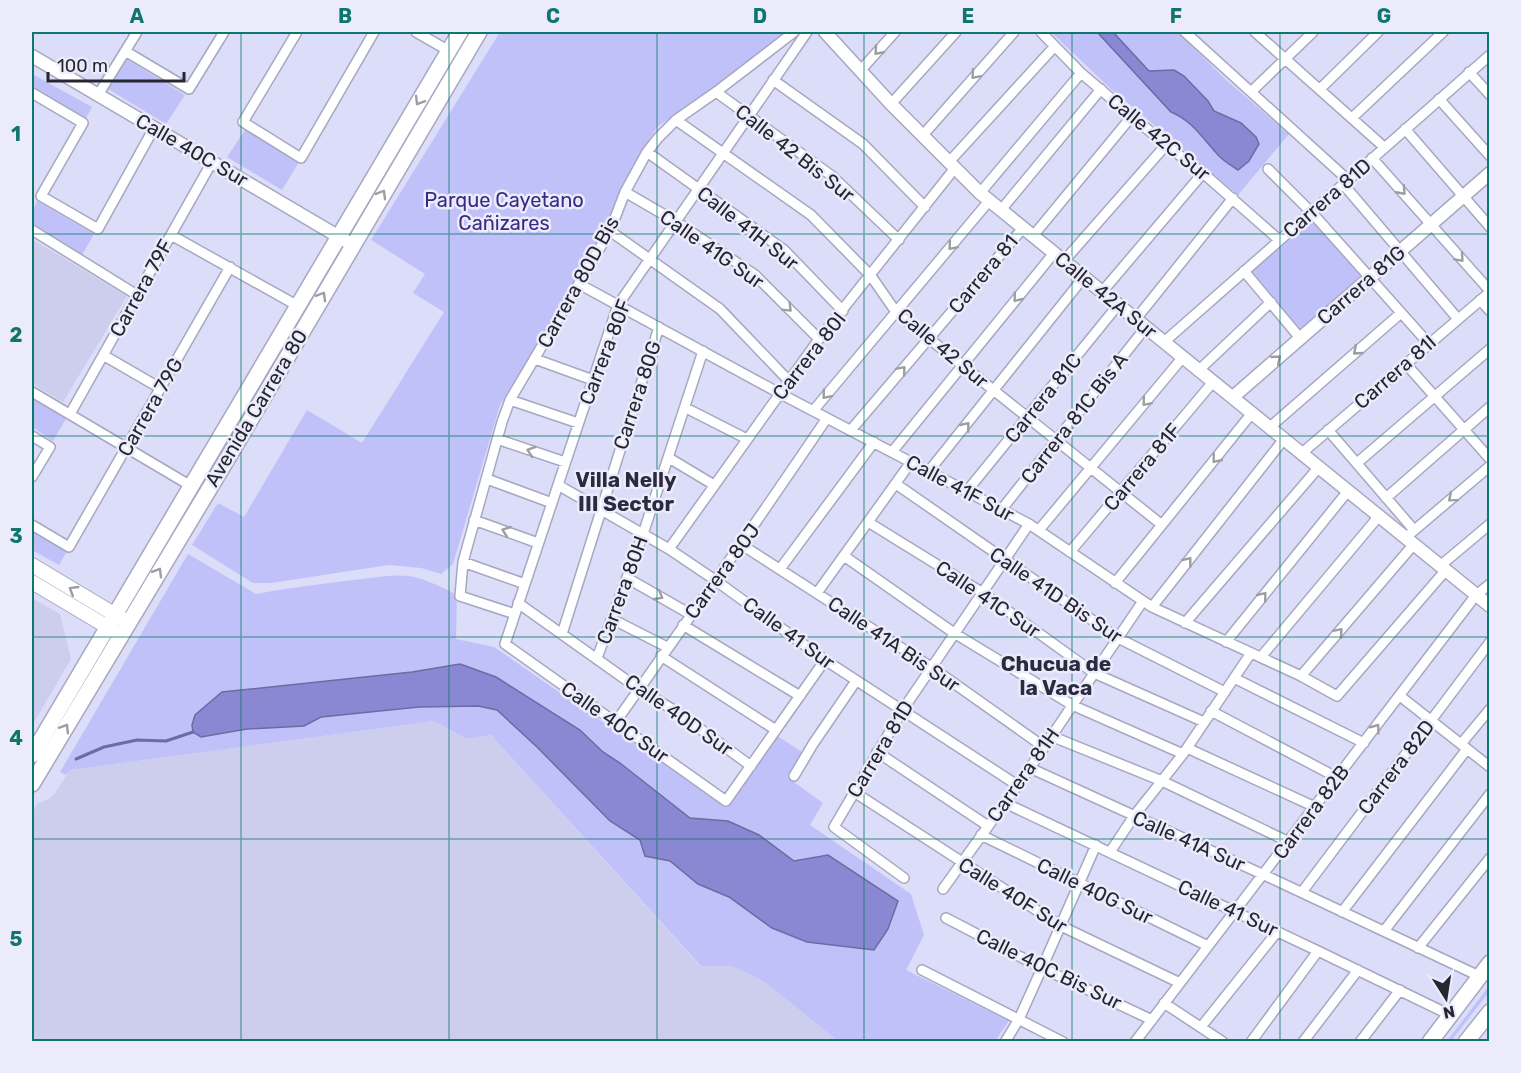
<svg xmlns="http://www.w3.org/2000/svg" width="1521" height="1073" viewBox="0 0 1521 1073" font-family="Rubik,sans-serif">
	<rect width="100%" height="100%" fill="#dcddf8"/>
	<!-- built -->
	<path fill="#cdceee" d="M32,239L127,296L63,402L32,384Z
		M32,598L60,614L71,659L32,726Z
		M434,721L467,739L491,735L700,966H731L750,974L767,984L838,1041L32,1042V813L37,804L50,798L55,793L70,770Z"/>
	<!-- green -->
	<path fill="#c1c1fa" d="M500,32H788L728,81L658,126L644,147L599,244L500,405L453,564L441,574L421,568L389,565L271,583H253L192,545L218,503L244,517L307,410L362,443L444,312L413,293L425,274L371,240Z
		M1051,32H1178L1225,79L1289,134L1238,195L1111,89Z
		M126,59L185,95L166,124L108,89Z
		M34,75L92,107L85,120L32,90V79Z
		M245,130L299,162L282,190L227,157Z
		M37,201L94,234L82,255L32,225V212Z
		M1313,218L1362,276L1299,330L1249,272Z
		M32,396L67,417L53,441L32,427Z
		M32,531L67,551L59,565L32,550Z
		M188,554L256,594C288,588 321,584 353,580C372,578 391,574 409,576C426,579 442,587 457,595L456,639L494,647L726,807L776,735L802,752L787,777L823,803L810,825L911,894L924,935L906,970L1009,1021L995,1041H838L767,984L750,974L731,966H701L491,735L467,739L434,721L70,770L66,775L60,772Z
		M1489,986V992L1451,1041H1447Z"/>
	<!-- water -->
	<path fill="#8a88d3" stroke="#6c6ba2" stroke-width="1.5" d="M1097,32H1113L1149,71L1174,70L1184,76L1208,101L1214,111L1241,123L1256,137L1259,144L1249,161L1238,170C1232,166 1225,162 1219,156C1203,139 1193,121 1171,112Z
		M460,664L496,677L580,730L603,752L620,763L690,818L728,821L759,835L794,861L828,855L898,901L888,929L874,950L807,942L772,928L729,897L698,884L670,861L645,856L640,840L610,821L537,747L497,710L478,706L419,707L321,717L304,726L247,729L201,737L193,732L192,725L195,715L222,692L412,672Z"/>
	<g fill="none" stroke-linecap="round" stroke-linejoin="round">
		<!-- stream -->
		<path stroke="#6c6ba2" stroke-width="3" d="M76,759L104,747L137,740L166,741L193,732"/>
		<defs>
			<path id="minor" d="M297,32L243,122L301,158L374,32
				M416,32L449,51
				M807,32L618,305L505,644L726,801L825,660
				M1041,32L1081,73L1166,145L1203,173L1279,240
				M1185,32L1348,180
				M1255,32L1384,147
				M125,51L189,89L224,32
				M860,71L895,32
				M1469,72L1490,95
				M773,80L863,144L925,207
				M1320,89L1378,32
				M1252,91L1313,32
				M716,92L832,176L899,240
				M32,93L83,123L41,196L98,229L154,128
				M98,95L137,32
				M1439,99L1490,156
				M891,104L956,32
				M1352,118L1443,32
				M676,120L811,215L871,276L896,312L1162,525
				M1405,129L1490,227
				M923,135L1014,32
				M647,152L784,250L843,311
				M1372,158L1490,291
				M949,162L1055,46
				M1268,169L1314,215L1429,344
				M1343,184L1458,319
				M625,192L675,221L755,275L819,339
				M980,193L1081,73
				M1001,210L1101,89
				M32,230L137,295
				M610,231L720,309L789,381
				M171,235L298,306
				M1033,236L1132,116
				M1064,261L1166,145
				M1244,271L1300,338
				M579,284L779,393L1029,524L1152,607L1301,676L1337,696L1446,570
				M1102,292L1203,173
				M1480,300L1490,311
				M1136,319L1233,198
				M1164,342L1490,55
				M103,355L160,388
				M535,359L593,380
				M1406,364L1490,459
				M1199,370L1271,302
				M32,392L191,486
				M510,400L578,423
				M686,408L747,439
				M813,411L989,201
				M70,414L212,162
				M1270,427L1401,313
				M851,430L1023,228
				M1328,430L1414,530
				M32,436L50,447L32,477
				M497,439L565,462
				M892,452L1054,253
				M1302,453L1490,292
				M669,458L714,485
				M1357,463L1490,349
				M929,471L1084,277
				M487,479L552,503
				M896,484L1118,638L1225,692
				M558,485L669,549L715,580L825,660L1017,785
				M967,491L1118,305
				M1386,498L1490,407
				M1002,509L1146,327
				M474,520L538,543
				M868,522L983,593L1094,673L1204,722
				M32,525L69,547L230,267
				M1039,530L1183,357
				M1411,533L1490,466
				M742,545L931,667L1044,747
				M669,549L819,339L955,168
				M1070,552L1213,382
				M844,556L954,633L1072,705L1183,754
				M463,562L525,584
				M1440,566L1490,524
				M780,569L874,442
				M627,578L690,614
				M1115,583L1252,413
				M817,593L911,462
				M518,603L639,689L677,712L751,766
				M1152,607L1284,439
				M515,614L460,596L463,562L502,422L510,400L610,231L625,192L647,152L658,138L676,120L716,92L794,32
				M612,619L667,647
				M1185,623L1319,467
				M683,625L800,696
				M562,634L659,327
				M1226,642L1348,491
				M661,656L776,730
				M1261,657L1379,516
				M597,658L643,534L703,351
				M1301,676L1414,544
				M1234,678L1364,743
				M1400,696L1490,767
				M1211,711L1338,778
				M615,723C687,622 758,520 827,418
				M1051,736L1162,781L1289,842
				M1461,744L1490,709
				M1187,748L1315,807
				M877,752L988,826
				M1030,768L1275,880L1479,976
				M794,776L813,744L856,681
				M854,792L1061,926L1180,983
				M1005,803L1318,951L1450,1015
				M981,835L1208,946
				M1110,852L1134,816L1183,754L1251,653
				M904,878L834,827L902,711L1029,524
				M943,889L1030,768L1143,601
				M1302,892L1490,642
				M1342,912L1467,749
				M946,918L1042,968L1152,1020
				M1384,931L1490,794
				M1418,948L1490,858
				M922,970L1063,1042
				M1164,1003L1223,1042
				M1201,1027L1277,932
				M1005,1042L1019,1019L1042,968L1096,845
				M1135,1042L1476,595L1490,584
				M1251,1042L1318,951
				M1303,1042L1358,970
				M1360,1042L1400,990"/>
			<path id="tertiary" d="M825,32L891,104L980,193L1490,606
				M32,56L346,241
				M1233,397L1490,173"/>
			<path id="secondary" d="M32,565L124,620
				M32,582L116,632"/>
			<path id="primary" d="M32,755L460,32
				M32,784L229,456L479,32
				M1430,1042L1490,963
				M1466,1042L1490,1012"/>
		</defs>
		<!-- minor casing -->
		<use href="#minor" stroke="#a7a7c1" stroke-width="12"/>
		<!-- tertiary casing -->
		<use href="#tertiary" stroke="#a7a7c1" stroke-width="15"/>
		<!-- secondary casing -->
		<use href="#secondary" stroke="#a7a7c1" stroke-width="16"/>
		<!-- primary casing -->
		<use href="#primary" stroke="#a7a7c1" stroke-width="18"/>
		<!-- minor -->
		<use href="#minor" stroke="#fff" stroke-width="9"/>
		<!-- tertiary -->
		<use href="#tertiary" stroke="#fff" stroke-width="12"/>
		<!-- secondary -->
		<use href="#secondary" stroke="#fff" stroke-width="14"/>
		<!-- primary -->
		<use href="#primary" stroke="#fff" stroke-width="15"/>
	</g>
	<!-- one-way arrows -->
	<defs><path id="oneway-chevron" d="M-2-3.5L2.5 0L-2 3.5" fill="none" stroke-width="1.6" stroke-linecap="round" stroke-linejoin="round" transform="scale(1.5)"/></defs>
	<g stroke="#9d9da2">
		<use href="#oneway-chevron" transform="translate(878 51) rotate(132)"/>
		<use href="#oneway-chevron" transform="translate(975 75) rotate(131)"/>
		<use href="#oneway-chevron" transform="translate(419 101) rotate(121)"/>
		<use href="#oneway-chevron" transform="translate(1402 191) rotate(48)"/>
		<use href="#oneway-chevron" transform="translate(382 194) rotate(-60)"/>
		<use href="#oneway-chevron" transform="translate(952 246) rotate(130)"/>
		<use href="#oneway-chevron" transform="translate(1460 258) rotate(49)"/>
		<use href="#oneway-chevron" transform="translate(322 296) rotate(-60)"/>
		<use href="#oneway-chevron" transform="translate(1017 298) rotate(129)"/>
		<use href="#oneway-chevron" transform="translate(788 308) rotate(45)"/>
		<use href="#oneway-chevron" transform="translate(1357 351) rotate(139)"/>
		<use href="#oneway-chevron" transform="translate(1277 359) rotate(-41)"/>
		<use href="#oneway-chevron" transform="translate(902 370) rotate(-50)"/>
		<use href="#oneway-chevron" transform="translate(826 395) rotate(130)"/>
		<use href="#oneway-chevron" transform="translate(1146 402) rotate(130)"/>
		<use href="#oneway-chevron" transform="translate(966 426) rotate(-51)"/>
		<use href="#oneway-chevron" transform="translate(531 451) rotate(-162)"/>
		<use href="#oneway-chevron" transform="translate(1216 459) rotate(129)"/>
		<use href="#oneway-chevron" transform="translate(1452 498) rotate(140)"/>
		<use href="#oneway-chevron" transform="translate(506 531) rotate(-160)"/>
		<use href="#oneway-chevron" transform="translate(1188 561) rotate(-52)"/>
		<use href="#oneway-chevron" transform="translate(158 572) rotate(-59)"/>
		<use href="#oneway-chevron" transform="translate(73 590) rotate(-149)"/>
		<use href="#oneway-chevron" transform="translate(659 596) rotate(30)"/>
		<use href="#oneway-chevron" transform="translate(1263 596) rotate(-51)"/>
		<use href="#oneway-chevron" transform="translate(1339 632) rotate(-49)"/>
		<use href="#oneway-chevron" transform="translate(65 728) rotate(-59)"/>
		<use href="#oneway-chevron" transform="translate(1376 728) rotate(-53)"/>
	</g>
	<!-- grid -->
	<path fill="none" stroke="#0f766e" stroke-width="1.5" stroke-opacity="0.55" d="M241,32V1042M449,32V1042M657,32V1042M864,32V1042M1072,32V1042M1280,32V1042M32,234H1490M32,436H1490M32,637H1490M32,839H1490"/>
	<g text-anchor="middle" stroke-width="5" stroke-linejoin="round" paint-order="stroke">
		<!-- street labels -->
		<g font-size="20" fill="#262630" stroke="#ebebfb">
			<text transform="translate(1159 137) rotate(39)" y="7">Calle 42C Sur</text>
			<text transform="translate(192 150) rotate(30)" y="7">Calle 40C Sur</text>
			<text transform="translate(795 153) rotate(38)" y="7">Calle 42 Bis Sur</text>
			<text transform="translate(1327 198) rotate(-41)" y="7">Carrera 81D</text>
			<text transform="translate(748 228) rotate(38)" y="7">Calle 41H Sur</text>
			<text transform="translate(712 249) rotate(35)" y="7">Calle 41G Sur</text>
			<text transform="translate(983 274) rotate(-50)" y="7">Carrera 81</text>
			<text transform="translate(578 282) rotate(-61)" y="7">Carrera 80D Bis</text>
			<text transform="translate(1361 285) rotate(-41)" y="7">Carrera 81G</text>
			<text transform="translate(141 288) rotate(-61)" y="7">Carrera 79F</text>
			<text transform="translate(1106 295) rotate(39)" y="7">Calle 42A Sur</text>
			<text transform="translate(943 348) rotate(40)" y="7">Calle 42 Sur</text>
			<text transform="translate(605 352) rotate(-69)" y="7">Carrera 80F</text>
			<text transform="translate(809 356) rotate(-52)" y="7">Carrera 80I</text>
			<text transform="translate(1395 372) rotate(-41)" y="7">Carrera 81I</text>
			<text transform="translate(637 395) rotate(-72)" y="7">Carrera 80G</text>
			<text transform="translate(1043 398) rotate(-51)" y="7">Carrera 81C</text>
			<text transform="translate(150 407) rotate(-60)" y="7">Carrera 79G</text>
			<text transform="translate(256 408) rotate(-59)" y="7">Avenida Carrera 80</text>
			<text transform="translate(1074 418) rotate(-52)" y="7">Carrera 81C Bis A</text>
			<text transform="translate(1142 467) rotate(-50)" y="7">Carrera 81F</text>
			<text transform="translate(960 488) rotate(28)" y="7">Calle 41F Sur</text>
			<text transform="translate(722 571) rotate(-54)" y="7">Carrera 80J</text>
			<text transform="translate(622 590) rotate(-70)" y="7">Carrera 80H</text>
			<text transform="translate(1056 595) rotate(34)" y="7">Calle 41D Bis Sur</text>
			<text transform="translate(988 599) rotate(34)" y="7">Calle 41C Sur</text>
			<text transform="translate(789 633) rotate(36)" y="7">Calle 41 Sur</text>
			<text transform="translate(894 644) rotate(34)" y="7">Calle 41A Bis Sur</text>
			<text transform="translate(679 715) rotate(35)" y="7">Calle 40D Sur</text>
			<text transform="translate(615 722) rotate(35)" y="7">Calle 40C Sur</text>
			<text transform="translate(880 749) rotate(-59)" y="7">Carrera 81D</text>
			<text transform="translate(1396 767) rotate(-53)" y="7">Carrera 82D</text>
			<text transform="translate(1023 775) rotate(-55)" y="7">Carrera 81H</text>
			<text transform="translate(1311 812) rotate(-53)" y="7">Carrera 82B</text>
			<text transform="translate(1189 841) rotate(24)" y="7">Calle 41A Sur</text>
			<text transform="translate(1095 891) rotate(26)" y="7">Calle 40G Sur</text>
			<text transform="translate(1013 895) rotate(32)" y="7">Calle 40F Sur</text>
			<text transform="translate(1228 908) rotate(25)" y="7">Calle 41 Sur</text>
			<text transform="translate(1049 969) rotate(26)" y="7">Calle 40C Bis Sur</text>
		</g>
		<!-- park labels -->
		<g font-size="20" fill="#382981" stroke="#ebebfb">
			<text x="504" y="207">Parque Cayetano<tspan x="504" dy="23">Cañizares</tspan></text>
		</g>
		<!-- neighbourhood labels -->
		<g font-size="21" font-weight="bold" fill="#2b2b3f" stroke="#ebebfb">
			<text x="626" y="487">Villa Nelly<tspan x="626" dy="24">III Sector</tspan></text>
			<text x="1056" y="671">Chucua de<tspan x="1056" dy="24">la Vaca</tspan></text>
		</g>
	</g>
	<!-- border -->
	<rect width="1521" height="1073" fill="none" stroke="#ebebfb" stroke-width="66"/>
	<!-- north arrow -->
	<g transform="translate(1446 998) rotate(168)" stroke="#ebebfb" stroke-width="4.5" paint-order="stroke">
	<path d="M0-4.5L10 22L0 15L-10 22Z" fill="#262630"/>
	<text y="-9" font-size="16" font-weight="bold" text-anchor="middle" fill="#262630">N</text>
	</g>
	<!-- scale -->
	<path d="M48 72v9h136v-9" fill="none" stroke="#262630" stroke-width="3"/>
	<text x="57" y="72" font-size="18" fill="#262630" stroke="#ebebfb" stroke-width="4.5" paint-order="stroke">100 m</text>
	<rect x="33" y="33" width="1455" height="1007" fill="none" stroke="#0f766e" stroke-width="2"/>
	<g font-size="20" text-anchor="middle" font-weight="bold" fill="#0f766e">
		<text x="137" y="23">A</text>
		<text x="345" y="23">B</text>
		<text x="553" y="23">C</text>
		<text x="760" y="23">D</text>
		<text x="968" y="23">E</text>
		<text x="1176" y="23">F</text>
		<text x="1384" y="23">G</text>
		<text x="16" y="141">1</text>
		<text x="16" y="342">2</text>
		<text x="16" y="543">3</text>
		<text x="16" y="745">4</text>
		<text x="16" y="946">5</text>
	</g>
</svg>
